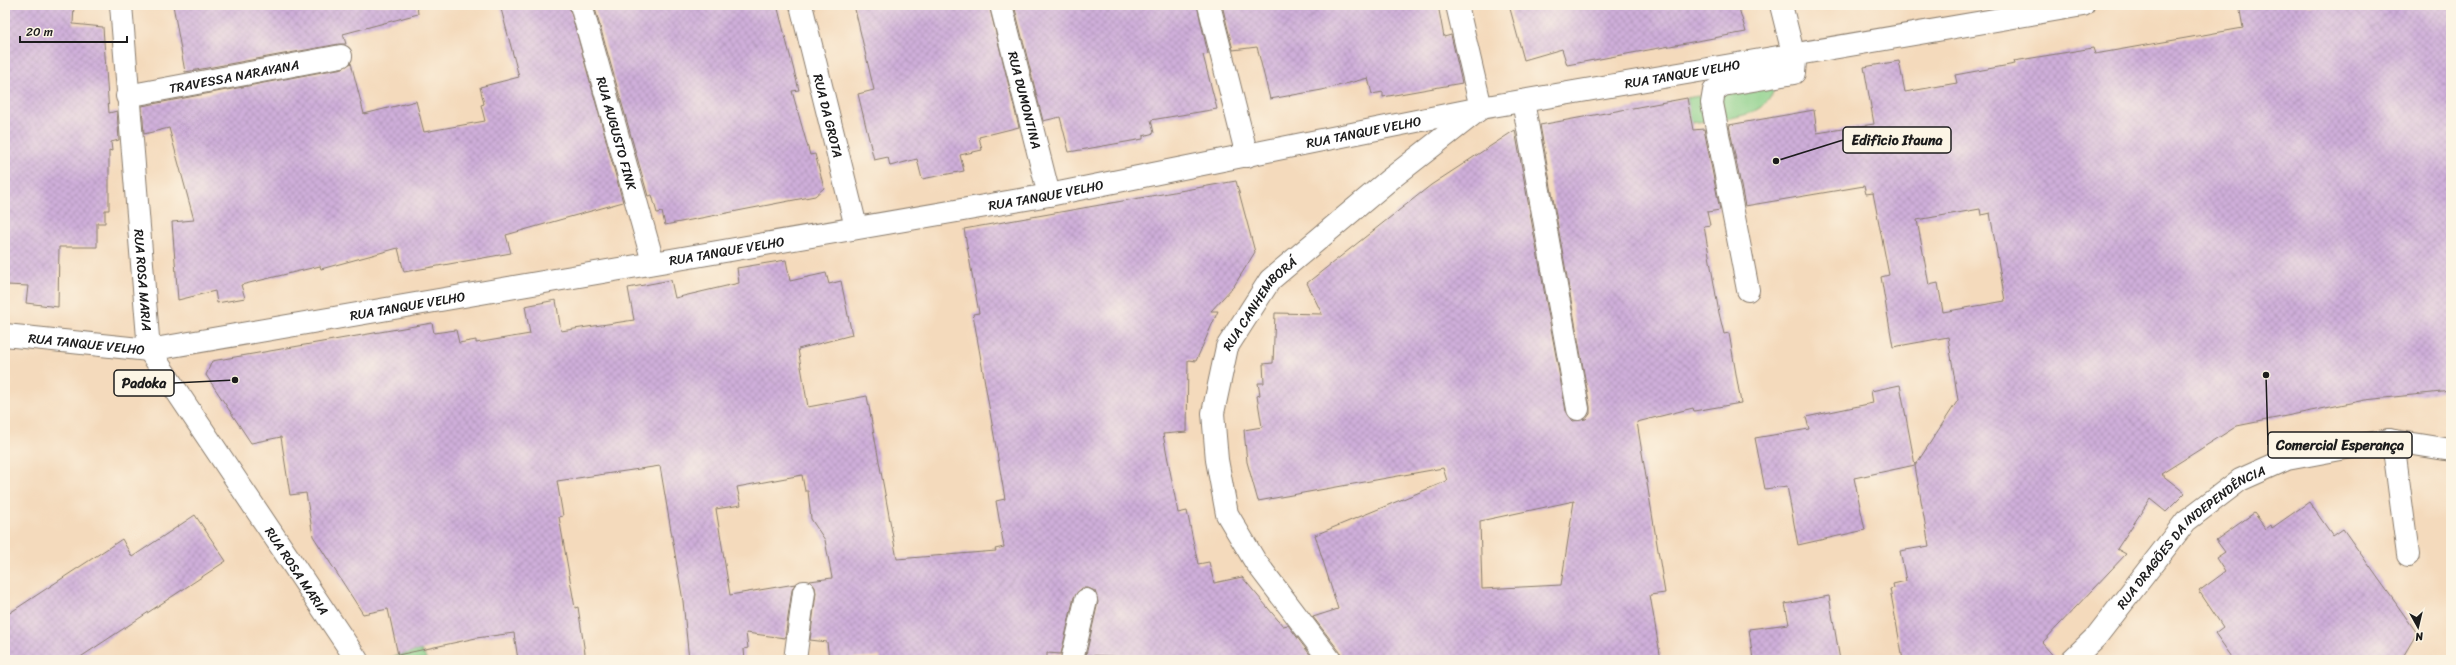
<svg xmlns="http://www.w3.org/2000/svg" width="2456" height="665" viewBox="0 0 2456 665" font-family="Sriracha,sans-serif">
	<defs>
		<pattern id="building-cross-hatch" width="8" height="8" patternUnits="userSpaceOnUse"><rect width="8" height="8" fill="#cfafda"/><path d="M0 0l8 8M0 8l8-8" fill="none" stroke="#b196ba"/></pattern>
	</defs>
	<rect width="100%" height="100%" fill="#fcf5e5"/>
	<filter id="ink" filterUnits="userSpaceOnUse"><feTurbulence type="fractalNoise" baseFrequency=".025" numOctaves="2"/><feDisplacementMap in="SourceGraphic" scale="8" xChannelSelector="R" yChannelSelector="G"/><feConvolveMatrix kernelMatrix="1 2 1 2 8 2 1 2 1" color-interpolation-filters="sRGB"/></filter>
	<filter id="wash" filterUnits="userSpaceOnUse"><feTurbulence type="fractalNoise" baseFrequency=".012" numOctaves="4" result="noise"/><feDisplacementMap in="SourceGraphic" scale="16" xChannelSelector="R" yChannelSelector="G"/><feGaussianBlur stdDeviation="0.9" result="paint"/><feColorMatrix in="noise" values="0 0 0 0 0 0 0 0 0 0 0 0 0 0 0 0 0 1.4 0 .05"/><feComposite in="paint" operator="in"/></filter>
	<g filter="url(#wash)">
		<rect width="100%" height="100%" fill="#f4dabc"/>
		<!-- green -->
		<path fill="#89cf89" stroke="#527652" d="M1776,82C1770,121 1722,118 1691,123L1687,98Z
			M421,650L427,660H394L392,657Z"/>
		<g id="blocks">
			<!-- building -->
			<path fill="url(#building-cross-hatch)" fill-rule="evenodd" d="M5,5H74L73,24L103,27L109,113L117,111L119,140L111,142L112,151L109,150V210H105V223H97V247H59L58,307L26,303L28,286L7,285L8,275H5Z
				M173,5H417L418,14L343,34L346,44H339L185,72Z
				M500,5H569L623,202L506,235L511,253L404,272L398,248L321,269L320,266L241,285L245,298L217,303L215,291L178,300L172,222L194,220L169,128L144,134L142,106L343,68L351,63L364,114L416,101L424,132L485,121L481,105L484,104L480,87L519,77Z
				M594,5H777L799,90L792,91L810,155L815,154L824,188L815,196L665,225L662,212L657,213L652,195L648,196Z
				M854,5H989L1019,127L979,137L982,150L960,155L964,171L922,179L917,159L890,166L888,157L874,160L858,94L874,90Z
				M1014,5H1197L1208,54L1203,55L1217,109L1151,120L1154,133L1143,136V139L1069,152L1060,117L1043,121Z
				M1222,5H1438L1444,37L1451,35L1462,83L1383,97V92L1372,94L1368,78L1322,90L1270,99L1257,47L1233,50Z
				M1509,5H1738L1746,32L1567,65L1562,49L1524,60Z
				M2239,5H2451V391L2365,400L2237,426L2161,474L2185,493L2166,512L2150,499L2117,549L2126,554L2042,643L2057,660H1903L1890,589L1894,588L1893,584L1906,581L1900,551L1929,546L1915,466L1958,400L1948,337L1893,347L1881,277L1889,275L1873,193L1866,194L1864,186L1745,206L1729,125L1814,110L1817,133L1874,124L1864,67L1899,61L1905,92L1957,83L1955,75L2015,64L2014,61L2093,48L2095,54L2243,28ZM1980,209L1981,215L1990,213L2005,301L1943,312L1938,283L1929,285L1917,220Z
				M1687,98L1693,130L1704,129L1720,210L1707,212L1710,225L1704,226L1719,313L1724,334L1729,333L1741,403L1694,411L1693,408L1637,422L1665,593L1650,595L1661,660H1342L1340,652L1313,617L1338,609L1315,535L1447,481L1443,468L1258,501L1247,462L1244,430L1262,427L1257,396L1260,395L1258,383H1264L1263,364L1273,363L1275,313L1322,314L1307,283L1431,185L1515,130L1566,411L1573,421L1586,419L1590,414V407L1540,125ZM1574,501L1561,585L1482,589L1480,521Z
				M1236,181L1255,252L1234,286L1211,311H1218L1196,361L1188,360L1187,432L1163,434L1178,513L1187,511L1198,564L1209,562L1214,583L1242,577L1283,626L1288,625L1314,660H1148L1147,658L1086,655L1098,602L1095,591L1088,588H1082L1074,597L1061,654L1047,653V660H880V656L829,660L827,642L810,640L816,593L815,587L810,581L832,578L825,540L811,519L808,491H805L802,475L737,487L741,505L716,509L730,595L795,584L792,590L785,638L746,633L748,648L744,649L745,660H689L683,601L660,466L557,481L563,516L559,517L575,608L578,607L586,660H518L514,633L476,638L398,655L388,609L363,614L313,536L306,493L290,495L281,437L251,443L206,375L212,361L432,323L434,333L456,330L459,343L476,340V343L530,334L525,306L556,300L561,331L634,320L628,288L671,280L675,298L739,283L737,268L786,260L790,281L826,273L829,284L841,281L852,335L798,349L808,407L867,396L897,559L996,551L995,549L1004,547L996,501L1005,499L973,314L979,313L964,229Z
				M1900,385L1915,465L1854,478L1865,530L1798,545L1787,486L1765,489L1755,438L1809,429L1806,417L1873,403L1871,391Z
				M2309,502L2333,536L2343,529L2417,633L2401,660H2234L2215,633L2223,627L2199,591L2225,572L2216,558L2225,552L2216,540L2254,513L2266,529L2271,525L2272,528Z
				M195,515L226,561L76,660H5V616L122,539L132,557Z
				M1829,596L1840,660H1753L1749,629L1789,624L1785,604Z"/>
		</g>
	</g>
	<g filter="url(#ink)">
		<use href="#blocks" fill-opacity="0" stroke="#887b6c" stroke-width="1"/>
		<g fill="none" stroke-linecap="round" stroke-linejoin="round">
			<defs>
				<g id="minor">
					<path id="s1" d="M121,5L149,350L357,660"/>
					<path id="s2" d="M581,5L653,262"/>
					<path id="s3" d="M801,5L856,227"/>
					<path id="s4" d="M1001,5L1049,195"/>
					<path d="M1209,5L1247,156"/>
					<path id="s5" d="M127,96L341,56"/>
					<path d="M1523,101L1578,409"/>
					<path d="M1748,290L1712,103L1714,91L1723,85L1794,73L1795,61L1781,5"/>
					<path id="s6" d="M5,335L149,350L1049,195L1481,108L2083,5"/>
					<path d="M2389,440L2395,456L2408,555"/>
					<path d="M795,660L804,592"/>
					<path d="M1072,660L1086,600"/>
					<path id="s7" d="M1330,660L1255,561L1227,514L1217,460L1213,413L1227,347L1270,280L1389,180L1481,108L1457,5"/>
					<path id="s8" d="M2072,660L2096,637L2186,521L2240,480L2287,459L2389,440L2451,450"/>
				</g>
			</defs>
			<!-- minor casing -->
			<use href="#minor" stroke="#887b6c" stroke-width="24"/>
			<!-- minor -->
			<use href="#minor" stroke="#fff" stroke-width="22"/>
		</g>
	</g>
	<g text-anchor="middle" stroke-width="3" stroke-linejoin="round" paint-order="stroke">
		<!-- street labels -->
		<g font-size="13" fill="#1c1c1c" stroke="#fcf5e5">
			<text dy="5" stroke="none"><textPath href="#s6" startOffset="1703">RUA TANQUE VELHO</textPath></text>
			<text dy="5" stroke="none"><textPath href="#s5" startOffset="109">TRAVESSA NARAYANA</textPath></text>
			<text dy="5" stroke="none"><textPath href="#s4" startOffset="98">RUA DUMONTINA</textPath></text>
			<text dy="5" stroke="none"><textPath href="#s3" startOffset="114">RUA DA GROTA</textPath></text>
			<text dy="5" stroke="none"><textPath href="#s6" startOffset="1379">RUA TANQUE VELHO</textPath></text>
			<text dy="5" stroke="none"><textPath href="#s2" startOffset="133">RUA AUGUSTO FINK</textPath></text>
			<text dy="5" stroke="none"><textPath href="#s6" startOffset="1055">RUA TANQUE VELHO</textPath></text>
			<text dy="5" stroke="none"><textPath href="#s6" startOffset="731">RUA TANQUE VELHO</textPath></text>
			<text dy="5" stroke="none"><textPath href="#s1" startOffset="276">RUA ROSA MARIA</textPath></text>
			<text dy="5" stroke="none"><textPath href="#s6" startOffset="407">RUA TANQUE VELHO</textPath></text>
			<text dy="5" stroke="none"><textPath href="#s7" startOffset="403">RUA CANHEMBORÁ</textPath></text>
			<text dy="5" stroke="none"><textPath href="#s6" startOffset="82">RUA TANQUE VELHO</textPath></text>
			<text dy="5" stroke="none"><textPath href="#s8" startOffset="173">RUA DRAGÕES DA INDEPENDÊNCIA</textPath></text>
			<text dy="5" stroke="none"><textPath href="#s1" startOffset="612">RUA ROSA MARIA</textPath></text>
		</g>
	</g>
	<!-- callouts -->
	<path fill="none" stroke="#1c1c1c" stroke-width="1.5" d="M1776 161L1843 140M235 380L174 383M2266 375L2268 445"/>
	<g fill="#1c1c1c" stroke="#fcf5e5" stroke-width="1.5">
		<circle cx="1776" cy="161" r="4"/>
		<circle cx="235" cy="380" r="4"/>
		<circle cx="2266" cy="375" r="4"/>
	</g>
	<g fill="#fcf5e5" stroke="#1c1c1c" stroke-width="1.5">
		<rect x="1843" y="127" width="108" height="26" rx="4"/>
		<rect x="114" y="370" width="60" height="26" rx="4"/>
		<rect x="2268" y="432" width="144" height="26" rx="4"/>
	</g>
	<g font-size="14" text-anchor="middle" font-weight="bold" fill="#1c1c1c">
		<text x="1897" y="145">Edificio Itauna</text>
		<text x="144" y="388">Padoka</text>
		<text x="2340" y="450">Comercial Esperança</text>
	</g>
	<!-- margin -->
	<rect width="2456" height="665" fill="none" stroke="#fcf5e5" stroke-width="20"/>
	<!-- north arrow -->
	<g transform="translate(2418 627) rotate(172)" stroke="#fcf5e5" stroke-width="3" paint-order="stroke">
	<path d="M0-3L7 15L0 10L-7 15Z" fill="#1c1c1c"/>
	<text y="-6" font-size="11" font-weight="bold" text-anchor="middle" fill="#1c1c1c">N</text>
	</g>
	<!-- scale -->
	<path d="M20 36v6h107v-6" fill="none" stroke="#1c1c1c" stroke-width="2"/>
	<text x="26" y="36" font-size="12" fill="#1c1c1c" stroke="#fcf5e5" stroke-width="3" paint-order="stroke">20 m</text>
</svg>
